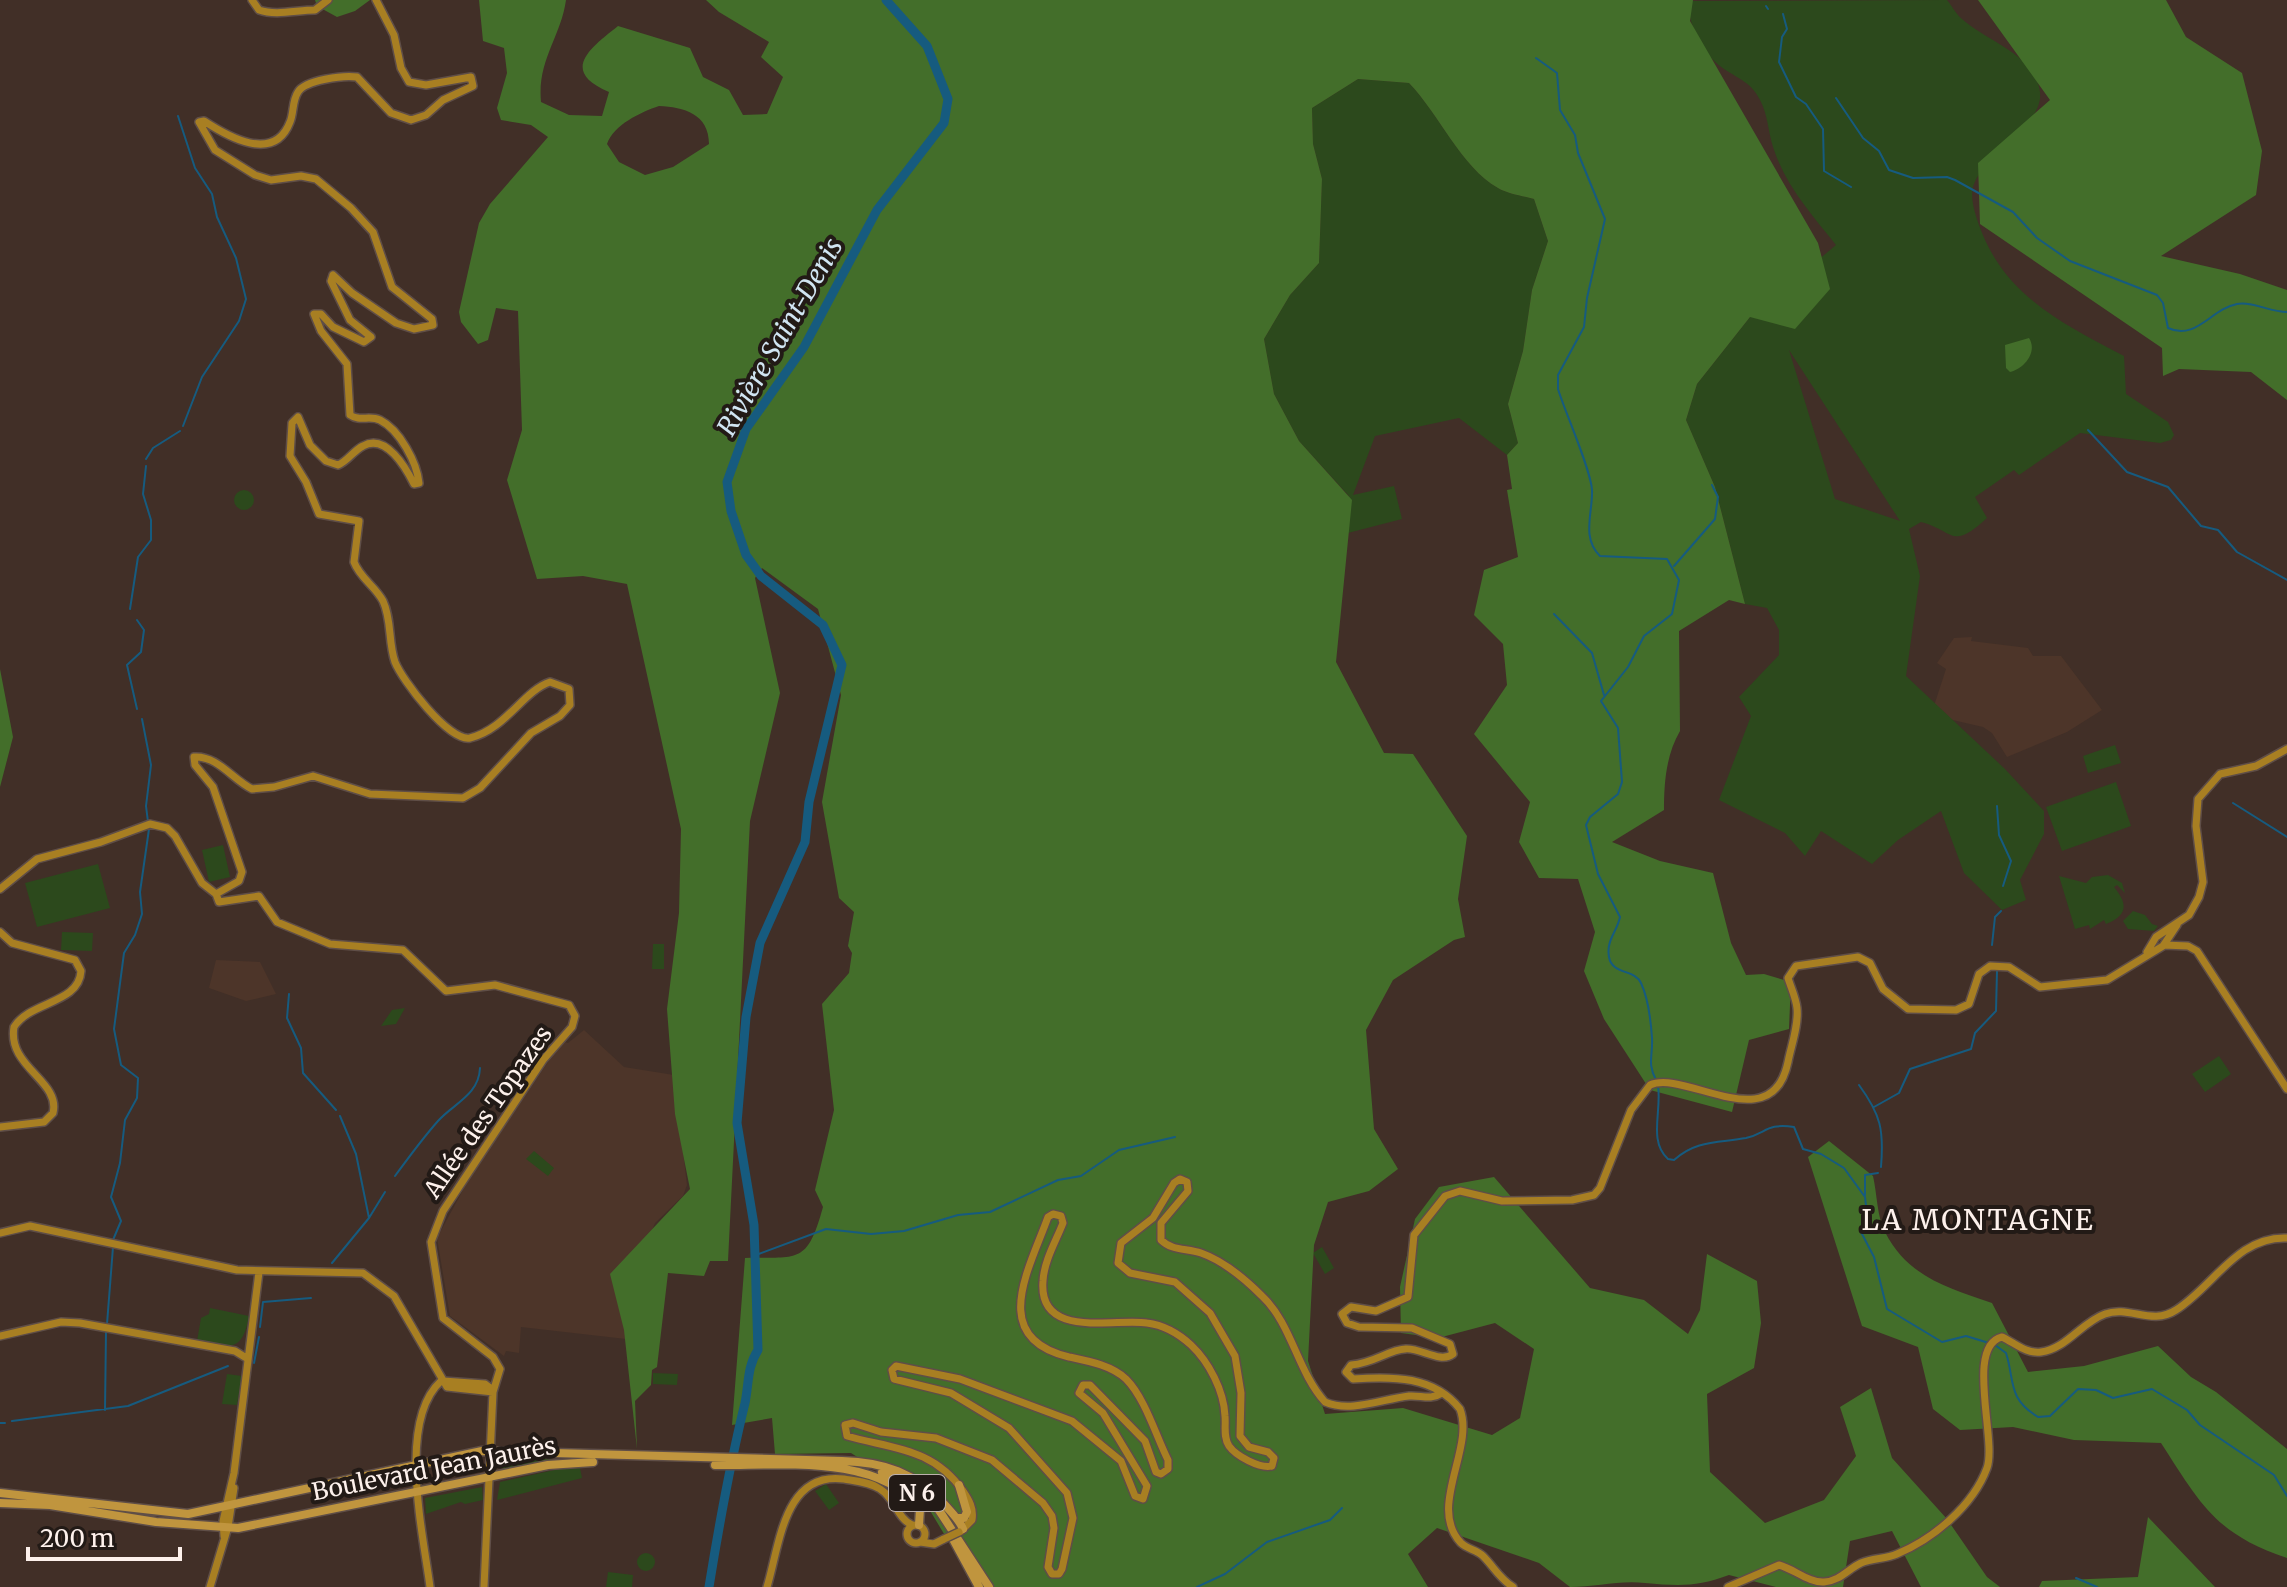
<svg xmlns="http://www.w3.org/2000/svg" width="2287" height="1587" viewBox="0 0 2287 1587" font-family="Merriweather,serif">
	<rect width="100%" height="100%" fill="#412f27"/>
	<!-- built -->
	<path fill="#4d3529" d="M1972,637L1971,641L2028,648L2033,656H2061L2102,710L2067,732L2007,757L1992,733L1983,727L1931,715L1946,669L1937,663L1954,638Z
		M216,960L260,962L276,994L246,1001L209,988Z
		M584,1030L624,1067L674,1075L687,1185L683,1196L655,1223L627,1291L626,1339L521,1327L519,1353L506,1351L504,1356L450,1316L437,1238L470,1177L550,1059L565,1042L568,1043Z"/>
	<!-- green -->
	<path fill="#2c491c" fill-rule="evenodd" d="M1947,0C1952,6 1956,14 1962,19C1986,41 2035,54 2040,92C2044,125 1986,153 1974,184C1969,195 1975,214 1979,225C2004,296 2062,323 2124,356L2126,394L2168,422L2174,435L2171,440L2160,443L2080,433L2019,475L2014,470L1975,497L1987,518C1951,551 1955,531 1921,522L1909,529L1920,576L1906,676L2005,769L2044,811V834L2020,880L2026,900L2002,910L1964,873L1941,811L1898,840L1872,864L1821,831L1805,856L1785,833L1719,800L1751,716L1739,697L1779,655V630L1767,608L1745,604L1715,487L1686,420L1697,384L1750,317L1836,245C1812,215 1785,185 1773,147C1768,131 1768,115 1760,100C1752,83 1739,79 1724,69C1700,52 1691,29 1687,1ZM1789,350L1900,521L1835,499Z
		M1358,79L1409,83C1439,114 1461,167 1498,188C1508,194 1523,196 1534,199L1548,241L1532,290L1523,351L1508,404L1518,443L1507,455L1459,418L1375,436L1353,495L1394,486L1402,519L1344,534L1349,496L1299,441L1274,394L1264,339L1290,295L1319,263L1322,179L1313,144L1312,108Z
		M234 500a10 10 0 1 1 20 0a10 10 0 1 1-20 0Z
		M2115,745L2121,763L2088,773L2083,756Z
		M2116,782L2131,826L2062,851L2046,807Z
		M223,845L230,877L209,882L202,850Z
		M98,864L110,908L37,927L25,883Z
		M2108,875L2122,883L2125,893L2117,885L2114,887C2128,904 2128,915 2106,924L2104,920L2090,929L2089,925L2075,929L2059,876L2086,883L2092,877Z
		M2133,911L2145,915L2152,924L2158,926L2154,931L2128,929L2123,921Z
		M62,932L93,933L92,951L61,950Z
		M653,944H664V969H652Z
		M405,1008L396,1024L381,1026L392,1010Z
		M2219,1056L2231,1074L2205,1092L2192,1074Z
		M534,1151L554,1168L548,1176L526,1159Z
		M1322,1247L1334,1268L1325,1274L1313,1253Z
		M210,1308L249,1316C242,1355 229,1346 197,1341L201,1318L209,1314Z
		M653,1373L678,1374L677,1385L653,1384Z
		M227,1374L242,1376L237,1405L222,1404Z
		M504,1456L553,1459L502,1471Z
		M580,1468L582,1478L497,1500L500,1482L559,1469Z
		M826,1484L839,1503L829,1510L815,1491Z
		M482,1487L483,1500L465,1504L461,1502L426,1514L425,1498Z
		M637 1562a9 9 0 1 1 18 0a9 9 0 1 1-18 0Z
		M608,1572L633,1575L632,1587H606Z"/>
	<!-- forest -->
	<path fill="#436e2a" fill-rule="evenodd" d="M315,0H370L355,11L337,17L317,6Z
		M479,0H566C561,37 537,60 541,102L569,115L602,116L609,92C560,71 589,49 618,26L690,48L703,77L729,90L743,115L767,114L783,77L761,57L769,42L719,12L706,0H1693L1690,21L1818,243L1830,289L1795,329L1750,317L1697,384L1686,420L1715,487L1745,604L1729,600L1679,631L1680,731C1666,755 1664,783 1664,810L1612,842L1660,861L1713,873L1731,943L1746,975L1764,974L1791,982L1789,1029L1749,1040L1732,1112L1650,1090L1604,1019L1584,971L1595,932L1578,879L1539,878L1519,842L1530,802L1474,734L1507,685L1503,644L1474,615L1484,570L1518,557L1507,490L1512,489L1507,455L1518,443L1508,404L1523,351L1532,290L1548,241L1534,199C1523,196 1508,194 1498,188C1461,167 1439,114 1409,83L1358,79L1312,108L1313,144L1322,179L1319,263L1290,295L1264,339L1274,394L1299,441L1352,500L1336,662L1384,753L1413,754L1467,836L1458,899L1465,937L1454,940L1393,980L1366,1030L1374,1129L1398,1169L1369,1191L1328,1202L1314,1245L1308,1361L1325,1414L1403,1408L1492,1435L1520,1418L1534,1349L1495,1323L1438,1338L1401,1333L1400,1287L1415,1219L1439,1187L1494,1177L1590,1288L1644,1300L1688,1334L1700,1310L1707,1254L1757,1281L1761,1323L1754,1368L1707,1394L1710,1472L1765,1523L1824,1500L1856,1456L1840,1407L1871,1388L1892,1458L1947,1519L1987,1577L2000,1587H1921L1892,1531L1850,1541L1843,1587H1776L1729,1575C1697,1587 1679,1586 1645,1583C1620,1580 1595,1587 1570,1587L1539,1563L1437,1528L1408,1554L1428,1587H976L923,1499L851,1453L775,1454L772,1418L732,1425L745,1258C800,1257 807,1264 823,1207L815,1190L834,1110L822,1004L849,973L852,953L848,946L854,912L839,898L822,802L841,695L818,609L762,568L755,578L780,693L750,821L728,1261H710L704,1276L668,1273L657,1367L652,1370L651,1385L635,1401L637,1449L624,1330L610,1274L690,1189L675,1114L667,1009L679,913L681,829L627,584L583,576L537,579L507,480L522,430L518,311L496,308L488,340L478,344L461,322L459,312L479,223L490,204L548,137L531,125L501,120L497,108L507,73L504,48L483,41ZM659,106C684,107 709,114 709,144L673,167L645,175L619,162L607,144C613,125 641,112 659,106Z
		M1978,0H2166L2186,37L2242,73L2262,151L2256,195L2161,256L2240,274L2287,290V400L2251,372L2179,369L2163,376L2162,348L1980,224L1978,163L2050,100Z
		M2029,338C2038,352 2024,369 2010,372L2006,368L2005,345Z
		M0,669L13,737L0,787Z
		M1829,1141L1873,1176C1877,1193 1877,1217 1885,1232C1908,1277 1948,1288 1992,1303L2028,1372L2084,1366L2158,1346L2191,1377L2216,1392L2287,1449V1558C2215,1534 2200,1503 2161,1443L2074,1440L2013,1427L1960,1430L1933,1409L1918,1347L1862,1326L1808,1157Z
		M2148,1517L2215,1587H2039L2042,1581L2138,1577Z"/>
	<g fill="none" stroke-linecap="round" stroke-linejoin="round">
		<!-- stream -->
		<path stroke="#165b7f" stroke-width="2" d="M1766,6L1768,9
			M1783,14L1787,29L1782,37L1779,62L1796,97L1806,104L1823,129L1824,171L1851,187
			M1536,58L1557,73L1560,110L1575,135L1578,153L1605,219L1587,298L1584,327L1558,375V389C1565,412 1591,470 1592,490C1593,512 1581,538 1600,556L1667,559L1679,580L1672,614L1644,636L1628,667L1601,701L1618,728L1622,782L1618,794L1590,817L1586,825L1598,874L1620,917C1617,932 1606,940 1609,957C1612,975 1635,969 1641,983C1648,998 1651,1023 1652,1038C1653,1056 1647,1063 1656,1080
			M1836,98L1863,138L1879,151L1889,170L1913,178L1947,177L1955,180L2013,212L2037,238L2070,261L2157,295L2163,303L2168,328C2196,341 2211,309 2237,304C2252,301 2270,312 2287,312
			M178,116L195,168L212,194L217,217L236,258L246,299L239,321L202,377L183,426
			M2088,430L2127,472L2168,487L2201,526L2218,530L2237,552L2287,580
			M146,459L153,448L180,431
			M1674,566L1715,519L1718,497L1712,485
			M130,609L138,557L151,540V520L143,494L146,466
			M1554,614L1592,653L1604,695
			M137,709L127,665L141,652L144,630L137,620
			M142,719L151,765L146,806L148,822
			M2233,803L2287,837
			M1997,806L1999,835L2011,861L2003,886
			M1992,945L1995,917L2001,911
			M289,994L287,1018L301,1048L303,1073L336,1110
			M1859,1085C1881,1115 1884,1130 1881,1167
			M1658,1086C1662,1111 1648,1141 1668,1159L1674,1160C1696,1140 1718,1143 1746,1138C1767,1133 1766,1123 1794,1127L1803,1149L1821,1154L1844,1168L1865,1197L1867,1214L1861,1232L1874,1257L1887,1309L1942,1342L1966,1336L1989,1343
			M1874,1107L1899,1093L1910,1069L1971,1049L1975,1033L1996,1011L1997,971
			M340,1116L356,1154L369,1218
			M395,1176C409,1157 422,1139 438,1121C453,1104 479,1095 480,1068
			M1865,1195V1175L1878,1173
			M113,1240L121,1221L111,1197L120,1163L125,1120L137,1098L138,1078L121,1065L114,1029L124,953L135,935L142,914L140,892L149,829
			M756,1255L826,1229L871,1234L904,1231L958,1215L990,1212L1058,1180L1081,1176L1119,1150L1175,1137
			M332,1263L369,1218L385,1192
			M107,1324L113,1247
			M260,1327L263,1302L311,1298
			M1995,1345L2006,1353C2015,1381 2007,1398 2038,1417L2050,1416L2078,1389L2096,1390L2113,1398L2152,1389L2187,1410L2200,1425L2274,1475L2287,1496
			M254,1363L259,1337
			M105,1410L106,1331
			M12,1421L128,1406L228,1366
			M0,1423H5
			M2076,1578L2097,1587
			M1197,1587L1225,1574L1267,1542L1330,1520L1342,1508"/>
		<!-- river -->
		<path stroke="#165b7f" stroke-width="9" d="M709,1587C719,1525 730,1464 745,1403C749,1383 747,1367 758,1350L754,1225L737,1123L746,1017L760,943L805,842L809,802L842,665L823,625L761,576L746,555L731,511L727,482L746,429L804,347L877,210L944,123L948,99L927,46L886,0"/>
		<defs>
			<path id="secondary" d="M252,0L259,10C276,16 297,10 315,10L328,0
				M333,275L352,293L396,323L414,329L433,325L432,319L392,287L373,232L351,208L316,179L301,176L271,180L255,175L215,150L199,122L204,121C227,136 274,164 290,122C294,113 292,101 298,92C305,80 344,75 357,77L391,113L411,120L426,115L443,100L473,86L471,77L426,85L409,82L401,68L394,35L376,0
				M0,889L37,859L101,842L150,824L167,828L175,836L202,883L216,894L219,902L259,896L277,922L330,944L403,950L446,991L495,985L569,1005L575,1016L572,1027L543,1060L443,1211L431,1242L443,1318L493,1357L500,1369
				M216,894L239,881L242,872L213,787L195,765L194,757C217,755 233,780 252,789L274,787L313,776L370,794L463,798L480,788L531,733L560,716L570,705L569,689L550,682C523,691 506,729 470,738C449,742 402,680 395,662C388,642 392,620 383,601C375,586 360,578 354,562L359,521L319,514L306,482L290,456L292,423L298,417L310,445L326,461L338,465C348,461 353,451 363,446C386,433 406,468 414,484L419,483C417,463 400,430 380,420C369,415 360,422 350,415L347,364L321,331L314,314H321L333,327L364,342L371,337L350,320L331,281L333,275
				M0,932L12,943L75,960L81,971C79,1004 30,1001 14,1027C7,1067 61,1081 53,1113L44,1122L0,1127
				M2164,945L2188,946L2197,951L2287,1089
				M2147,952L2156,937L2189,915L2199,897L2203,882L2196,826L2198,799L2220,774L2256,766L2287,749
				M0,1233L30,1226L237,1270L363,1273L394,1296L447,1387L493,1392
				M0,1336L61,1322L80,1323L235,1351L248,1359
				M443,1381L485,1384L493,1390
				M907 1534a9 9 0 1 1 18 0a9 9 0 1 1-18 0Z
				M961,1531L972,1520C974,1508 969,1500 963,1491C933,1448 893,1449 847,1436L845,1425L853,1423L881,1432L936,1438L992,1460L1043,1503L1052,1516L1054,1528L1048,1567L1052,1574H1059L1062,1569L1073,1518L1067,1493L1009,1428L951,1393L894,1379L892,1370L896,1366L960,1379L1072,1421L1121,1461L1135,1496L1143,1499L1147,1486L1103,1413L1079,1393L1083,1385H1090L1145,1441L1156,1472L1161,1474L1168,1469V1460C1156,1436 1145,1398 1126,1379C1111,1365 1088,1361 1069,1357C988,1338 1029,1270 1048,1217L1053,1214L1061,1216L1063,1223C1056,1241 1044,1261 1043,1281C1038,1340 1115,1318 1147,1323C1163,1325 1179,1334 1191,1345C1209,1362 1224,1391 1225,1416C1226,1426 1223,1437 1229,1446C1236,1456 1260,1469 1272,1466L1274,1458L1268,1452L1249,1447L1240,1436L1241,1393L1235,1356L1210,1313L1175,1282L1130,1273L1118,1263L1121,1243L1153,1218L1174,1183L1180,1179L1187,1182L1188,1191L1161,1223V1240C1172,1251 1187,1248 1201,1253C1224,1261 1245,1279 1262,1296C1292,1324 1297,1371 1325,1402C1351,1413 1382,1399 1409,1396C1420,1395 1431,1400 1440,1394
				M224,1536L223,1521L234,1473L259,1272
				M920,1542L934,1544L944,1539
				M210,1587L228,1527L234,1488
				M430,1587C423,1533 397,1421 441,1381
				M484,1587L493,1392L500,1369
				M767,1587C780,1544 784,1471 844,1479C856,1481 870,1482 880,1489C895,1498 897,1518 912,1525
				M1513,1587C1499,1578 1494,1567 1483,1556C1477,1550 1467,1549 1461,1543C1427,1507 1475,1449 1460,1409C1434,1376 1393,1376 1353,1379L1346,1372L1351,1365C1375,1363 1388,1350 1405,1349C1420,1347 1440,1364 1453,1354L1450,1344L1412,1328L1359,1327L1347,1323L1342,1314L1351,1307L1376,1311L1408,1297L1414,1235L1445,1196L1460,1191L1502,1201L1572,1200L1594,1195L1600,1188L1631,1110L1650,1085C1685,1069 1772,1140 1788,1062C1791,1046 1799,1025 1797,1008C1796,998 1791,988 1788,978L1796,966L1858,957L1870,963L1883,989L1908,1009L1956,1010L1969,1004L1979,974L1990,966L2009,967L2040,987L2107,980L2163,946L2177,925
				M1728,1587L1779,1565C1794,1569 1809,1583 1824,1582C1840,1581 1848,1569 1861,1563C1873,1558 1886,1559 1897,1554C1933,1539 1973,1506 1987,1468C1997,1440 1965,1346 2002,1337C2015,1343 2026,1354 2041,1352C2066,1349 2082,1322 2105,1314C2129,1305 2152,1326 2176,1310C2214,1286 2237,1236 2287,1238"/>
			<path id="primary" d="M715,1465C777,1466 879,1453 920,1509L919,1525
				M882,1472L909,1486
				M908,1481L933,1501L989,1587
				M0,1493L188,1514L482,1451L842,1461C884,1462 915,1473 944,1504C951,1512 959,1519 963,1529
				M0,1503L50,1505L156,1522L238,1528L548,1465L593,1462
				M957,1518H964L967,1512L959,1485
				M953,1539L979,1587"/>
		</defs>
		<!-- secondary casing -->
		<use href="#secondary" stroke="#5f4e47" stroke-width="10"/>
		<!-- primary casing -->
		<use href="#primary" stroke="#5f4e47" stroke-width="11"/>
		<!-- secondary -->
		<use href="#secondary" stroke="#a87f22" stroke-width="7"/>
		<!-- primary -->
		<use href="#primary" stroke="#c0953e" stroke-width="8"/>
		<defs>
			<path id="secondary-bridge" d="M944,1539L959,1532"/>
		</defs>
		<!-- secondary-bridge casing -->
		<use href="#secondary-bridge" stroke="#5f4e47" stroke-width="10" stroke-linecap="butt"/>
		<!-- secondary-bridge -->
		<use href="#secondary-bridge" stroke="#a87f22" stroke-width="7"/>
	</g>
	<g text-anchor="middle" stroke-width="8" stroke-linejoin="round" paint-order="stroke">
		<!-- shield labels -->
		<rect fill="#221a16" stroke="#bbb0ac" stroke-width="2" x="889" y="1475" width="56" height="36" rx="6"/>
		<g font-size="22" font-weight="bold" fill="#fdf1ec">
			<text x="917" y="1501">N 6</text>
		</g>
		<!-- street labels -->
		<g font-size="24" fill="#fdf1ec" stroke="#221a16">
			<text transform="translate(488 1112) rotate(-55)" y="8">Allée des Topazes</text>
			<text transform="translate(434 1469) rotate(-11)" y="8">Boulevard Jean Jaurès</text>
		</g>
		<!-- water labels -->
		<g font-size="26" font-style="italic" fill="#d1e5f2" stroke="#221a16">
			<text transform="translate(780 337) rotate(-60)" y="9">Rivière Saint-Denis</text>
		</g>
		<!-- quarter labels -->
		<g font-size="28" letter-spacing="2" fill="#fdf1ec" stroke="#221a16">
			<text x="1978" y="1230">LA MONTAGNE</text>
		</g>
	</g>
	<!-- scale -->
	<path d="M28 1547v12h152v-12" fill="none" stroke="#fdf1ec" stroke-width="4"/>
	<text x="40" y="1547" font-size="24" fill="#fdf1ec" stroke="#221a16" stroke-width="6" paint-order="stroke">200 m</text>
</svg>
